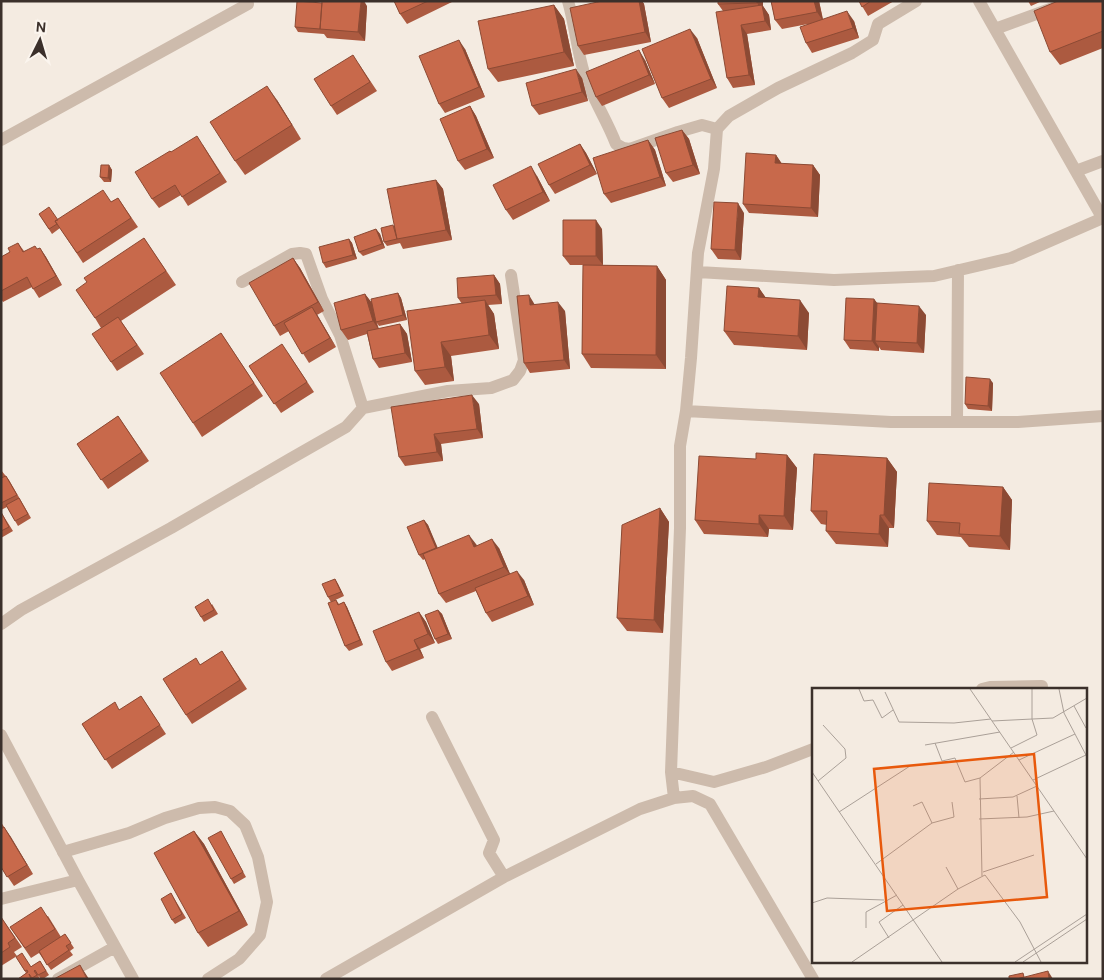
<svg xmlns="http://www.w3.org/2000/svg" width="1104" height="980" viewBox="0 0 1104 980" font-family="'DM Sans',sans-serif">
	<rect width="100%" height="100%" fill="#f4ebe1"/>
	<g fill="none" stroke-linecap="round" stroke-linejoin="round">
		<!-- lane -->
		<path stroke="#cdbbac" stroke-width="12" d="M63,852L129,833L165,818L199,808L215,807L230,811L245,825L258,857L267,902L260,935L239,959L208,979"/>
		<!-- street -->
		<path stroke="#cdbbac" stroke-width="12" d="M568,1C575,25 577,50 584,73C592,98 607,120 616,144L623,148L630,149L678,132L702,125L717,129
			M979,1L1103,219
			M995,29L1072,1
			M1,140L248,4
			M1076,171L1103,161
			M698,272L834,280L934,276L1011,258L1103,218
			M242,282L292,254L300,253L306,254L322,299L340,335L363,408
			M686,411L891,422H1018L1103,416
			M957,422L958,270
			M1,624L21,610L171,528L290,459L346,427L363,408L448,391L491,388L513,380L520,371L524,360L511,275
			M982,689L990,687L1042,686
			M432,717L494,840L489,853L504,877
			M1,735L78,880L133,979
			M671,772L714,782L766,767L813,749
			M674,798L671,772L680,528V446L686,411L691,358L698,253L714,169L717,129L729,116L778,88L852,53L873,40L878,24L916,1
			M1,899L78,880
			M58,979L115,947
			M326,979L504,877L640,809L674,798L693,796L710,804L813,979"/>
	</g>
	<!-- wall -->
	<path fill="#ac5a40" d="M394,1H454L407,24L400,14Z
		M580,1H596L580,2Z
		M602,1H642L644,4L651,42L584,55L578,46Z
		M718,1H763V6L769,15L771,30L747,34L755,85L733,88L727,78L723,11L718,4Z
		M771,1H819L823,19L854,21L859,38L812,53L806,43L808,24L782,29L775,20Z
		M859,1H894L868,16Z
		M1028,1H1042L1031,6Z
		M1103,1V48L1060,65L1050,52Z
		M554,5L564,19L574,66L498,82L488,69Z
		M367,6L365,41L327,38L324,34L298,32L295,27Z
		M697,38L717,88L669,108L662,98Z
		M465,49L485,97L445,113L439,104Z
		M645,60L655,84L602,106L596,97Z
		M359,64L377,91L337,115L331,106Z
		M582,78L588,101L539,115L532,106Z
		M277,100L301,139L245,175L235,161Z
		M470,106L476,116L494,158L465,170L458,161Z
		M682,130L689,139L700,174L673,182L666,173Z
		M648,140L655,150L666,186L611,203L604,194Z
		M580,144L586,153L597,174L555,194L549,185Z
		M203,145L227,182L188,206L181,195L159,208L152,199L171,152Z
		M776,155L782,164L813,165L820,175L818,217L749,213L743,204Z
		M109,165L112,170L111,182H104L100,177Z
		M537,176L550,201L513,220L506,210Z
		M436,180L443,189L452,240L403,249L400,243L387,246L384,242L394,227Z
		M118,198L138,227L83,263L60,228L52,234L39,214L58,220L111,202Z
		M744,213L741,260L718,259L711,249Z
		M376,229L380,234L385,248L363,256L359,252Z
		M602,229L603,265L657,266L666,280V369L591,368L582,354L583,265H570L563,256Z
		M144,238L176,285L121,321L144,354L117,371L111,362L101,328L95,318L87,283Z
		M349,239L352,243L357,259L326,268L323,263Z
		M18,243L24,251L38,249L40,248L46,257L62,285L39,298L32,287L3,302L1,299V257L10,252Z
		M293,258L300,268L324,311L317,315L336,347L309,363L289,331L280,336L274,326Z
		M494,275L500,284L502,304L488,305L494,314L499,349L451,356L454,381L425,385L415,371L462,304L458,298Z
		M759,288L766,298L809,313L807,350L734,345L724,331Z
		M398,293L401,298L407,320L379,326L377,323L379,329L400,324L407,334L412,362L379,368L373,359L367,334L348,340L341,330L365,294L371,302Z
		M874,299L877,303L926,315L924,353L881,350L879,347V351L850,349L844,340Z
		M535,304L565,311L570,369L530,373L524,363Z
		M221,333L263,396L202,437L193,423Z
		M288,353L314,392L281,413L249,366Z
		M993,383L992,411L968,409L965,404Z
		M479,404L483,438L441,444L443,461L405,466L399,457Z
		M118,416L149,461L108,489L77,444Z
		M787,455L797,468L793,530L769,529L768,537L704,534L695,520L756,459Z
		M887,458L897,472L894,528H889L888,547L836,544L826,531L827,525L821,524L811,511Z
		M1,470L9,480L31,518L18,526L7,507L1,510Z
		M1003,487L1012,500L1010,550L969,547L961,537L937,535L927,521Z
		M660,508L669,522L663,633L627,631L617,618Z
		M1,512L13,531L1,538Z
		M424,520L428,525L437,548L476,544L477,546L499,548L510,574L524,580L534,605L492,622L486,613L476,591L446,603L439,594L425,559L423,560L419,555Z
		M335,579L338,584L344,596L331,602L328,597Z
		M336,600L339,604L344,602L347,607L363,645L349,651L345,646Z
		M212,604L218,614L204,622L201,617Z
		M438,610L442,614L452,639L438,644L435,639Z
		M419,612L426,622L435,643L420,649L424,658L392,671L386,662Z
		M222,651L247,689L192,724L186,715L200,665Z
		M141,696L166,734L112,769L82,724L120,710Z
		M1,822L33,874L14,886L1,867Z
		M194,831L204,844L248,925L208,947L198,933Z
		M221,831L246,877L234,884L231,879Z
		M171,893L186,918L175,924L172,920Z
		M48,916L61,937L65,934L74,948L70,951L73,955L51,970L39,953L31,958L10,927Z
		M1,917L22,947L14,952L17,956L1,966Z
		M16,957L31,967L40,961L49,975L43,979H41L38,975L40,979H18L26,973Z"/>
	<!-- shaded-wall -->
	<path fill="#8c4a34" d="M361,1H364L367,6L365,41L358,32Z
		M639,1H642L644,4L651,42L645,32Z
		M757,1H763V6L769,15L771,30L765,21L763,12L757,3Z
		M814,1H819L823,21L817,12Z
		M554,5L564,19L574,66L564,52Z
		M847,11L854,21L859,38L853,28Z
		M741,25L747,34L755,85L749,75Z
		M690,29L697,38L717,88L711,79Z
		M459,40L465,49L485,97L479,87Z
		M639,50L645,60L655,84L649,75Z
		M576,69L582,78L588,101L582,92Z
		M267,86L277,100L301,139L292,125Z
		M470,106L476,116L494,158L487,149Z
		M682,130L689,139L700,174L693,165Z
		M648,140L655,150L666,186L660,177Z
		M580,144L586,153L597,174L590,165Z
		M776,155L782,164L775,163Z
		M109,165L112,170L111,182L108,178Z
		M813,165L820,175L818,217L811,208Z
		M531,166L537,176L550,201L543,192Z
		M436,180L443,189L452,240L446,230Z
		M738,203L744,213L741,260L735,250Z
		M596,220L602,229L603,265L596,256Z
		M376,229L380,234L385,248L382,244Z
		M349,239L352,243L357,259L353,255Z
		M40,248L46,257L62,285L56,276Z
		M293,258L300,268L324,311L318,302Z
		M657,266L666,280V369L656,355Z
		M494,275L500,284L502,304L496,295Z
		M759,288L768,301L758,297Z
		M398,293L401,298L407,320L403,315Z
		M365,294L372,303L376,322L379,330L373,321Z
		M529,295L535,305H530Z
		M874,299L881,308L875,341L879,347V351L872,341Z
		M485,300L494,314L499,349L489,335Z
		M800,300L809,313L807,350L798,336Z
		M558,302L565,311L570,369L564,360Z
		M919,306L926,315L924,353L917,343Z
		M312,307L318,316L336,347L330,338Z
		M400,324L407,334L412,362L405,353Z
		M441,342L451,356L454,381L445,367Z
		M990,379L993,383L992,411L988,406Z
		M472,395L479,404L483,438L477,429Z
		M434,434L441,444L443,461L437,452Z
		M787,455L797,468L793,530L784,516Z
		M887,458L897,472L894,528L884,515Z
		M1003,487L1012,500L1010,550L1000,536Z
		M660,508L669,522L663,633L654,620Z
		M759,515L769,529L768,537L759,524Z
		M880,515L889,528L888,547L879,534Z
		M424,520L428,525L440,553L436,548Z
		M469,535L476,544L481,556L474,547Z
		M492,539L499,548L511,576L504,567Z
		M517,571L524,580L534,605L528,596Z
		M335,579L338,584L344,596L341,592Z
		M344,602L347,607L363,645L360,640Z
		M438,610L442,614L452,639L448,634Z
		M419,612L426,622L435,643L428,634Z
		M414,640L420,649L424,658L418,649Z
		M4,827L11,837L33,874L27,865Z
		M194,831L204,844L248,925L239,911Z
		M80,965L89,979H87Z
		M1048,971L1053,979H1049Z"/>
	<!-- building -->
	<path fill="#c8694b" stroke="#8c4a34" d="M297,1L322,3L320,29L295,27Z
		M322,1H361L358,32L320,29Z
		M394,1H428L400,14Z
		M602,1H639L645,32L578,46L570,8Z
		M718,1H757V3L718,4Z
		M771,1H814L817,12L775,20Z
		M859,1H871L862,7Z
		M1058,1H1103V31L1050,52L1034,11Z
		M554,5L564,52L488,69L478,21Z
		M762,5L765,21L741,25L749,75L727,78L716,12Z
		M847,11L853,28L806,43L800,27Z
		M690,29L711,79L662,98L642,49Z
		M459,40L479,87L439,104L419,56Z
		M639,50L649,75L596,97L586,72Z
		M353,55L370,82L331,106L314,79Z
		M576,69L582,92L532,106L526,83Z
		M267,86L292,125L235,161L210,122Z
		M470,106L487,149L458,161L440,119Z
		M682,130L693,165L666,173L655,138Z
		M197,136L220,173L182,197L175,185L152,199L135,172L170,151L171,152Z
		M648,140L660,177L604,194L593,158Z
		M580,144L590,165L549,185L538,164Z
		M746,153L776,155L775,163L813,165L811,208L743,204Z
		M101,165H109L108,178L100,177Z
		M531,166L543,192L506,210L493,185Z
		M436,180L446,230L397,239L387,189Z
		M103,190L111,202L118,198L131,218L77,253L55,221Z
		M714,202L738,203L735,250L711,249Z
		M49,207L58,220L55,221L57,224L49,229L39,214Z
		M563,220H596V256H563Z
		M393,225L397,239L384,242L381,228Z
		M376,229L382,244L359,252L354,237Z
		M144,238L166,271L95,318L76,290L87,282L84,278Z
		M349,239L353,255L323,263L319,247Z
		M18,243L23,252L35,246L37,249L40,248L56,276L33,289L27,277L1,291V257L10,252L8,248Z
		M293,258L318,302L274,326L249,283Z
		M583,265L657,266L656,355L582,354Z
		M494,275L496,295L458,298L457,278Z
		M727,286L759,288L758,297L800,300L798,336L724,331Z
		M398,293L403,315L376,322L371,299Z
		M365,294L373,321L341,330L334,303Z
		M529,295L530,305L558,302L564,360L524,363L517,296Z
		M846,298L874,299L872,341L844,340Z
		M485,300L489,335L441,342L445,367L415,371L407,311Z
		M877,303L919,306L917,343L875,341Z
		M312,307L330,338L302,354L284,323Z
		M118,317L137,345L111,362L92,334Z
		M400,324L405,353L373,359L367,331Z
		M221,333L254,383L193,423L160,373Z
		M282,344L307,382L274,404L249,366Z
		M966,377L990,379L988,406L965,404Z
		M472,395L477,429L434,434L437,452L399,457L391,407Z
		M118,416L142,452L101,480L77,444Z
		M756,453L787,455L784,516L759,515V524L695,520L699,456L756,459Z
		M814,454L887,458L884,515H880L879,534L826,531L827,511H811Z
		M6,476L17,495L1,503V478Z
		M929,483L1003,487L1000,536L959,534L960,523L927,521Z
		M19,498L28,514L15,521L6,505Z
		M660,508L654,620L617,618L622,525Z
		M1,512L9,527L1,531Z
		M424,520L436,548L419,555L407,527Z
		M469,535L474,547L492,539L504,567L439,594L423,554Z
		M517,571L528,596L486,613L475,588Z
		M335,579L341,592L328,597L322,584Z
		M208,599L214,610L201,617L195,607Z
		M336,600L338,605L344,602L360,640L345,646L328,603Z
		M438,610L448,634L435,639L425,615Z
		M419,612L428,634L414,640L418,649L386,662L373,631Z
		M222,651L240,680L186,715L163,679L196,658L200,665Z
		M141,696L160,725L105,760L82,724L115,702L119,710Z
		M4,827L27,865L7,877L1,867V829Z
		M194,831L239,911L198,933L154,853Z
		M221,831L243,872L231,879L208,838Z
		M171,893L182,914L172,920L161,899Z
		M41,907L55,929L25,948L10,927Z
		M1,917L15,938L8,943L10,947L1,953Z
		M65,934L71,943L66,946L69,950L47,965L39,951Z
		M22,953L31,967L32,966L40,961L46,971L38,975L35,970L34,971L37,975L32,978L29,974L31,979H18L28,972L27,970L25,971L16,957Z
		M80,965L87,979H54Z
		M1048,971L1049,979H1017Z
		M1023,973L1024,977L1017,979H1009V976Z"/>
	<!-- overview -->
	<g transform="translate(812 688)">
		<rect width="275" height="275" fill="#f4ebe1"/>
		<path fill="none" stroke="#aaa098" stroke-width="1" d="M47,1L52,13L61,12L70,30L81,22M158,1L275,171M247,1L252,25L275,69M73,4L87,34L142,35L179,31M262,18L274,40M180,33L241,30L275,10M123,55L130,73L143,70L153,94L168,90M113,57L188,44M199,60L225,47L220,31V1M207,72L263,46M0,84L130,274M221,92L274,67M6,93L34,70L33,61L11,37M205,108L207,130M167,111L201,109L225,98M101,118L110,114L120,135M27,124L98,78M167,131L215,129L242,123M64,176L120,135L142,129L140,114M134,179L146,201M171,184L222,167M170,188L168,90L202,64M0,215L15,210L72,212M54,240V224L85,207M77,250L67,234L91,217M40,274L146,201L173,187L208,234L229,274M203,274L275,226M211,274L275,231"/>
		<path fill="#e8590c" fill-opacity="0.15" stroke="#e8590c" stroke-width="2.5" d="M222,66L235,209L75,223L62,81Z"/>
		<rect width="275" height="275" fill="none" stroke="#3b302b" stroke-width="2.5"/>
	</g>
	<!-- border -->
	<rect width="1104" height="980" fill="none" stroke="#3b302b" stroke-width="5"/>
	<!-- north arrow -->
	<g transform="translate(40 40) rotate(5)" stroke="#fbf5ee" stroke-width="4" paint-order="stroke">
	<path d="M0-4L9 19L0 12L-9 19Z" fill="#3b302b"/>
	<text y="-8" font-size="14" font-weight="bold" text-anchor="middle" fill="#3b302b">N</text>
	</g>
</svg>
